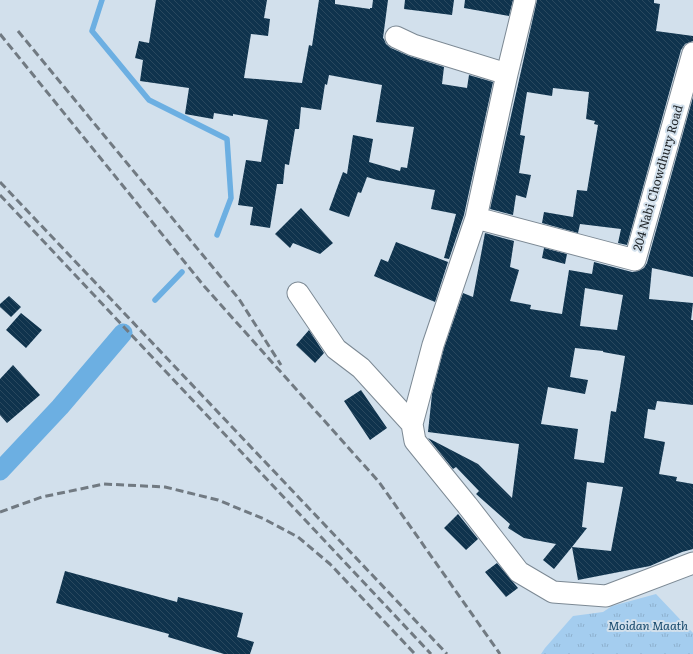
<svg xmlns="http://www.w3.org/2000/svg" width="693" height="654" viewBox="0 0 693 654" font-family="Literata,serif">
	<defs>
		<pattern id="park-tufts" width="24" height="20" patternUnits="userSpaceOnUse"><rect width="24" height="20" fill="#a4cdef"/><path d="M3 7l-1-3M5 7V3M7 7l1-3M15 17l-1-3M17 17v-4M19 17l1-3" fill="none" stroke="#8db0cd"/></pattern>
		<pattern id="building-back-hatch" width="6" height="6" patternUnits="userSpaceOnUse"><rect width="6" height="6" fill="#0f334d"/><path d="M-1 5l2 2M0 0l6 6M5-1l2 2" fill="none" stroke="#29485e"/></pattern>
	</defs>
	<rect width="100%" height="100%" fill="#d2e0ec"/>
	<!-- park -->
	<path fill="url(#park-tufts)" d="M656,594L693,633V654H541L545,648L573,616L603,612L612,606Z"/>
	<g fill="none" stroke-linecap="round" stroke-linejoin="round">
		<!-- stream -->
		<path stroke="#6cafe2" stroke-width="5.5" d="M102,0L92,31L149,100L227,139L231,198L217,235
			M155,300L182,272"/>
		<!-- canal -->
		<path stroke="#6cafe2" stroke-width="19" d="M0,471L60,407L123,333"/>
	</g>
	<!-- building -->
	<path fill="url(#building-back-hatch)" fill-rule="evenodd" d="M156,0H267L264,18L270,19L268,36L251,34L244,78L302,83L309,45L312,46L319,0H335V4L370,9V8H372L373,0H388L383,38L384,39L386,44L391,48L409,56L444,67L442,84L467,88L469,75L493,82L464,215L449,259L444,258L456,214L431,209L435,190L377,180L367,177L361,193L358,192L349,217L329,210L343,172L347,174L353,135L373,139L369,162L400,171L401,167L407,168L414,127L376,122L382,85L329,75L327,85L325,84L321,110L301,107L299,129H295L289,165L285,164L283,184H277L270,228L250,225L253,207L238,205L246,160L261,162L268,120L233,114V116L214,113L213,119L185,114L189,88L140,81L143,60L135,58L139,41L149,43Z
		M405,0H454L452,15L404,9Z
		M465,0H513L509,16L464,8Z
		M537,0H654V3L660,4L656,31L693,36V41L685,44L681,50L627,245L618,243L621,229L580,224L578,233L542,223L544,212L573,217L577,190L587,191L598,125L594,124L595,121L586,119L589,92L553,88L552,96L527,92L520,135L525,136L519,173L531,175L526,198L516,195L513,215L490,209Z
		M693,97V277L652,268L649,299L693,303L691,320H693V405L657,401L655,410L648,409L644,438L665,442L659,474L677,477L676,481L693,484V549L682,552L650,566L578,580L572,547L554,569L543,560L556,544L524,538L508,528L510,524L476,494L479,491L456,467L453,469L428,438L478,464L512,498L519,444L428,432L432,394L444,348L463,293L473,297L485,233L514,241L510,267L519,270L510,301L531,305L530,309L562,314L569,270L592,274L594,262L632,272L638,271L644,268L647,263ZM585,288L623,295L617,330L580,326ZM575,348L603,351V352L625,356L616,412L611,411L604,463L574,459L578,429L541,424L548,387L585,394L588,380L570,377ZM587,482L623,487L611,551L572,547L587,528L582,527Z
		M301,208L333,243L320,254L293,243L290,248L275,234Z
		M396,242L448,262L435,302L374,276L381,259L388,262Z
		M544,248L567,254L565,264L542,258Z
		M9,296L21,307L11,317L0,307V304Z
		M21,313L42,330L26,348L6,330Z
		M309,330L324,353L315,363L296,345Z
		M13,365L40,395L7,423L0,415V379Z
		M361,390L387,428L370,440L344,401Z
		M458,514L478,539L466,550L444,528Z
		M497,563L518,588L506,597L485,572Z
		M65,571L177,602L178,597L243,613L237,637L254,642L250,654H224L168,637L169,634L56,603Z"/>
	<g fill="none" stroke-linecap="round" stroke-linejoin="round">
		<defs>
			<path id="street" d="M525,0L507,74L476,218L433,345L412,424L415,441L467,505L519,572L553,592L606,596L693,563
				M396,37L413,45L507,74
				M476,218L635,260L693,53
				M298,293L336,349L361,368L412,424"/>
		</defs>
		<!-- street casing -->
		<use href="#street" stroke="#7c8994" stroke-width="23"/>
		<!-- street -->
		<use href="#street" stroke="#fff" stroke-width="21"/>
		<!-- rail -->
		<path stroke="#717a82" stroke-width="3" stroke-dasharray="8 4" stroke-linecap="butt" d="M18,31L239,299L281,365
			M0,34L204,286L379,482L500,654
			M0,182L447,654
			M0,195L431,654
			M0,512L42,497L104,484L165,487L218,500L264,519L298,537L330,564L415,654"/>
	</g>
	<g text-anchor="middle" stroke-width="4" stroke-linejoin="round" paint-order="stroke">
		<!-- street labels -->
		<g font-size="12" fill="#22272b" stroke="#d2e0ec">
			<text transform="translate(658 178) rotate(-74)" y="4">204 Nabi Chowdhury Road</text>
		</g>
		<!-- park labels -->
		<g font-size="12" font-style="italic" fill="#17496c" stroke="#d2e0ec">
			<text x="648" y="630">Moidan Maath</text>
		</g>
	</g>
</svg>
